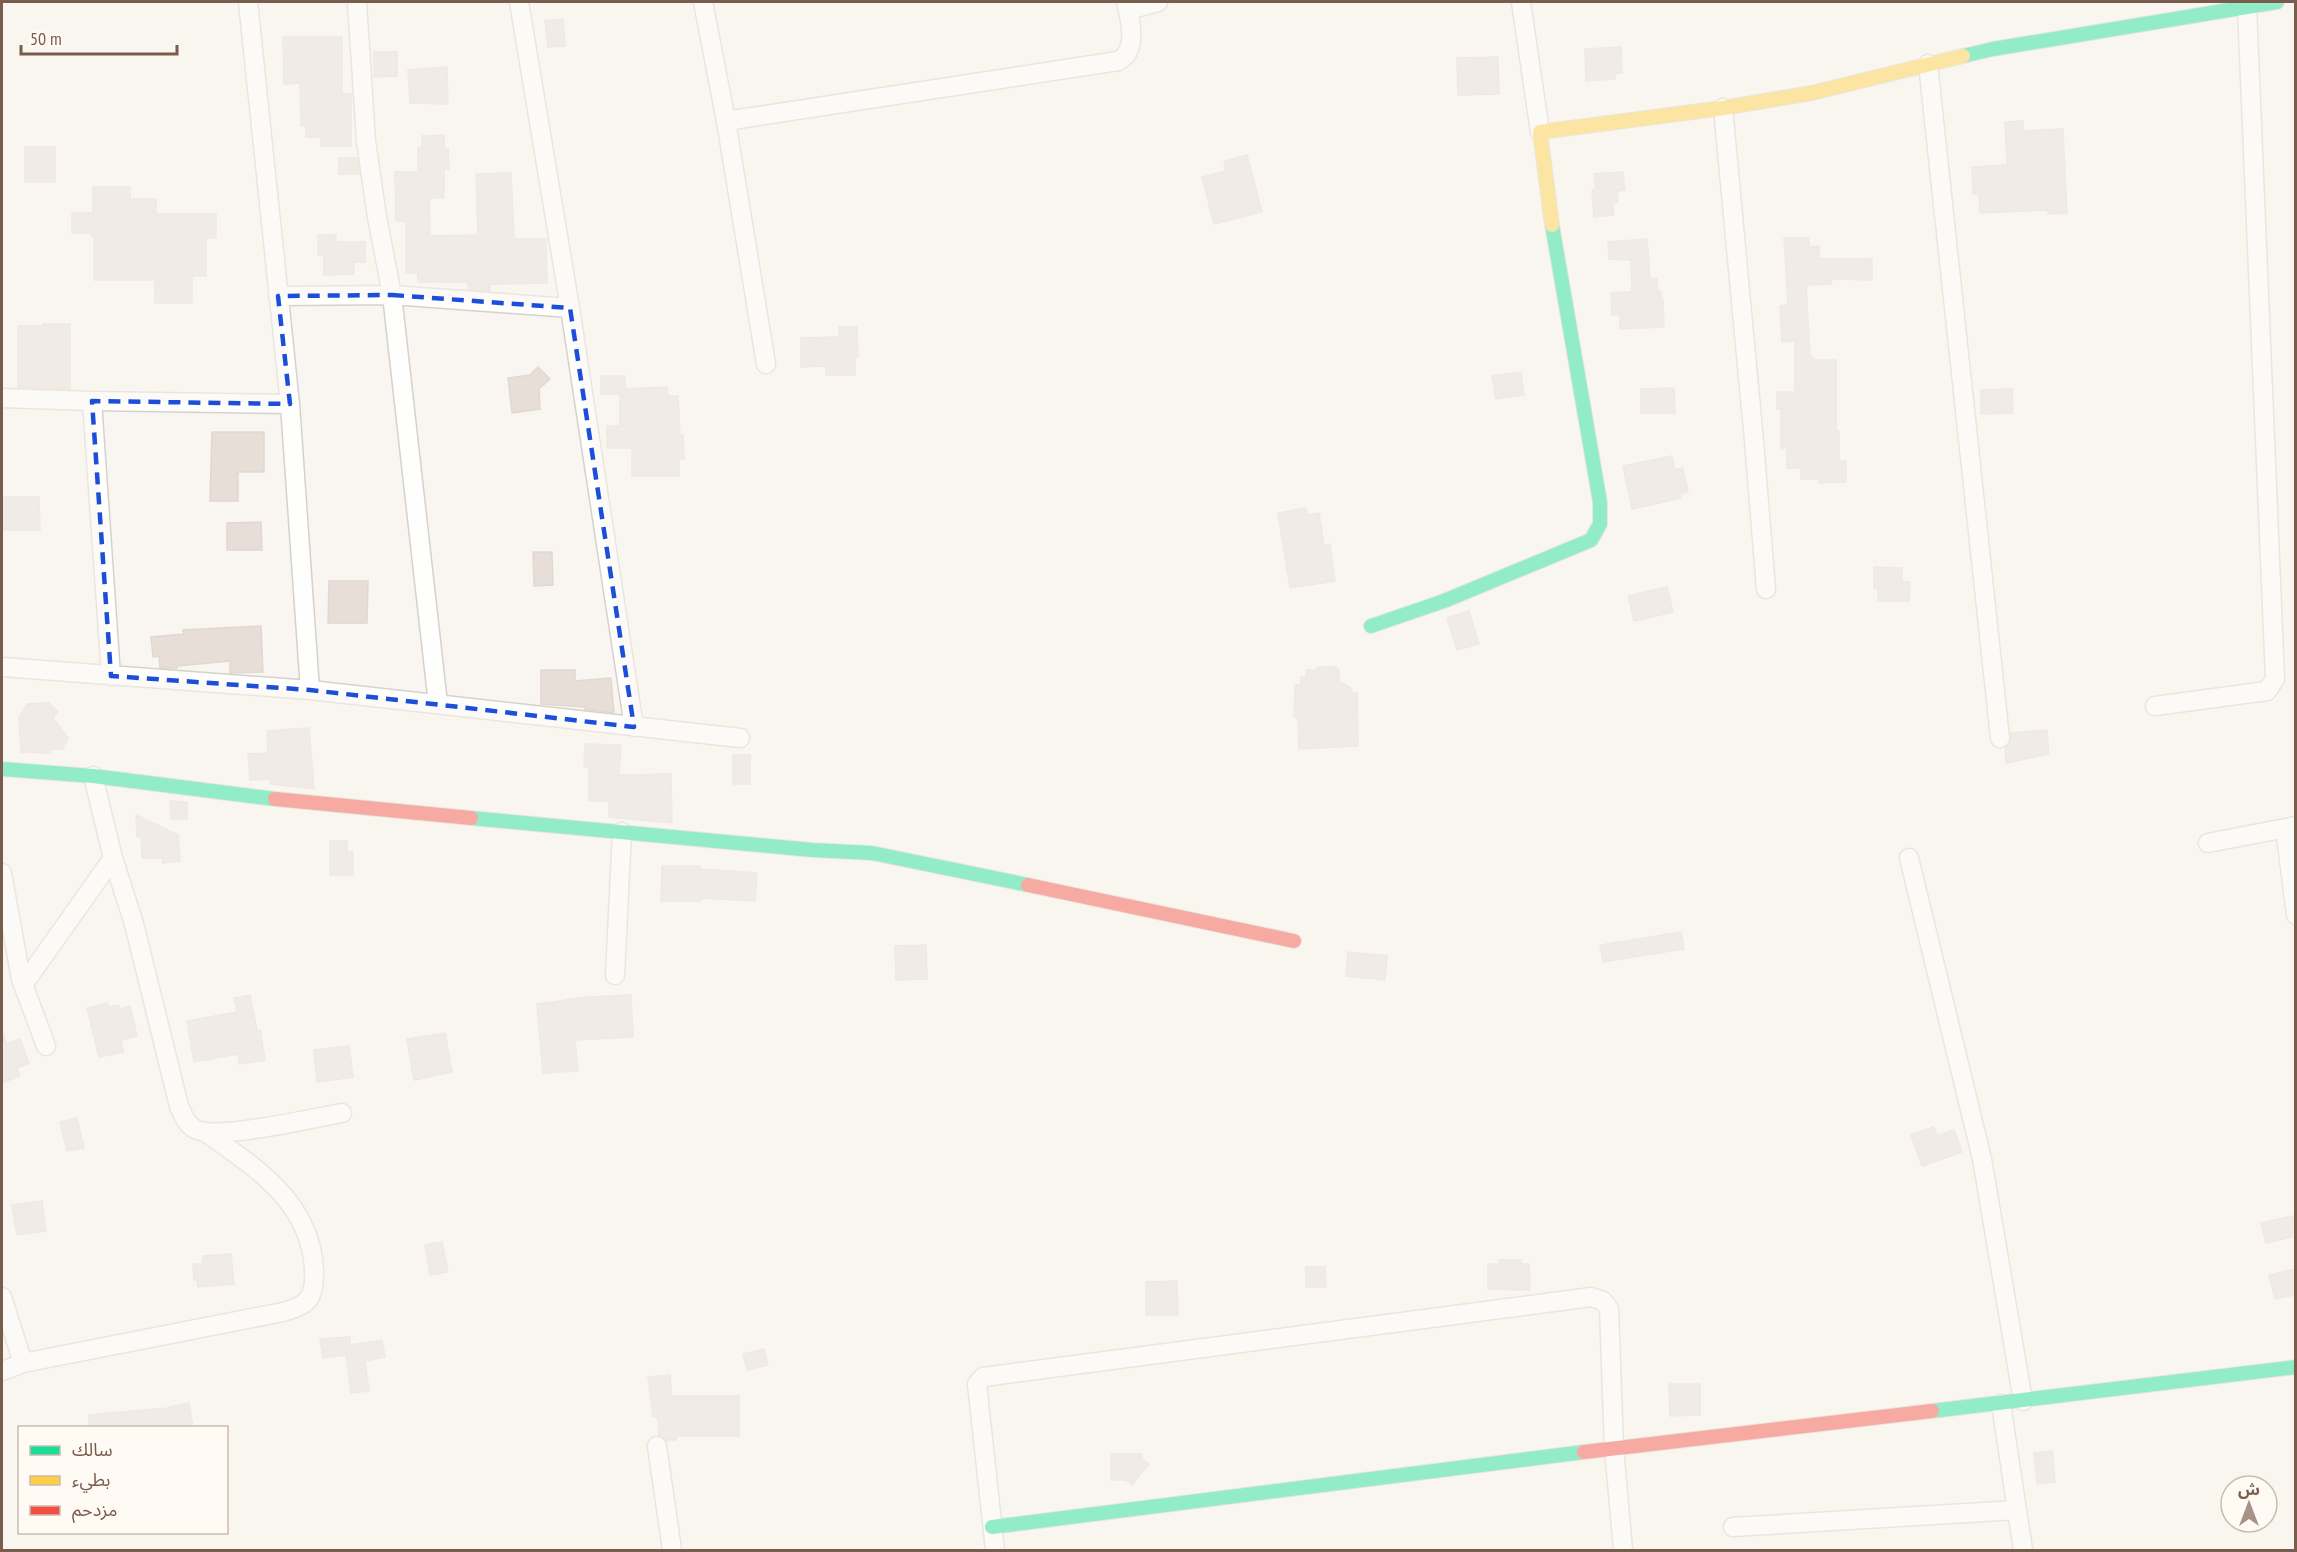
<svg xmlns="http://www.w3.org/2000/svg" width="2297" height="1552" viewBox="0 0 2297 1552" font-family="'PT Sans Narrow','Noto Sans Arabic',sans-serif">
	<rect width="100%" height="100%" fill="#f9f5f0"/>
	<!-- building -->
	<path fill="#e6ded7" stroke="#e2d8d2" stroke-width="1.5" d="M563,19L565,46L548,47L545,21Z
		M283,37H342V94H351V146H321V137H306V126H301L300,83L284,84Z
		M1621,47L1622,73H1615V79L1586,81L1585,49Z
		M374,52H397V76L374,77Z
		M1498,57L1499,94L1458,95L1457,58Z
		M447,67L448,104L410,103L408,70Z
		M2023,121V131L2063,129L2067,213L2048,214V210L1980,213L1979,194H1973L1972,167L2007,165L2005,122Z
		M444,135V149L448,148L449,169H444V198H429L430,236L478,235L476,174L511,173L514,239H546L547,283L490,284V291L468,289V282H418V273H406V221H396L395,172H418V148H422V136Z
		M25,147H55V182H25Z
		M1247,155L1262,212L1214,224L1202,177L1226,171L1224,161Z
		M339,158H357L359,174H339Z
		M1623,172L1625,190L1617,191L1618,202L1613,203V215L1594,217L1592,190L1596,189L1594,174Z
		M93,187H130V199H156V214H216V238H206V276H192V303H155V280H94V236H92V233H72V213H93Z
		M318,235H336V242H365V262H354V274L324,275V255H318Z
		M1784,238H1809V247L1819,246V259H1872V280L1837,279L1831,280V284L1806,285L1810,357H1813V360H1836V431H1839V461H1846V482L1819,483V479H1801V468H1787V448H1781V409H1777V392H1795V341L1782,342L1780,306L1788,305Z
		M1647,239L1650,279L1657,278L1658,292H1661V300H1663L1664,327L1620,329V314L1612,315L1611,293L1632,292L1631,260L1609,259L1608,242Z
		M43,324H70V389L18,387V326H43Z
		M839,327H857L858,357H855V375H826V366L801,367V338L839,337Z
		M538,367L550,379L539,389L540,409L512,413L508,378L530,375Z
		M1521,372L1524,395L1496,399L1492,376Z
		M601,376H625V389L667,387L668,396H678L680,435H683L684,459H679V476H632V448H607V426H620V394H601Z
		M1674,388L1675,413H1641V389Z
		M2012,389L2013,413L1981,414V390Z
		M212,432H264V472H238V501H210Z
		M1672,456L1675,470L1683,468L1688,492L1680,494L1681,498L1632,509L1623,466Z
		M2,497H39L40,530H2Z
		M1306,508L1307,515L1319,513L1324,545L1330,544L1335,581L1290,588L1278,513Z
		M261,522L262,550H227V523Z
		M533,552H552L553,585L534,586Z
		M1874,567L1902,568V582H1910L1909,601H1878V588H1874Z
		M329,581H368L367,623H328Z
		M1667,587L1673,612L1634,621L1628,596Z
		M1469,611L1479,644L1457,650L1447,618Z
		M261,626L263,672L230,673V661L177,666V668H160L159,656L153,657L151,637L184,634L183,630Z
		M1317,667H1336V669H1339V682L1350,687L1353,693H1357L1358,746L1299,749L1298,717H1294L1295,685H1301V677H1306V670H1317Z
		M541,670H575V681L611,678L614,713L585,709V707L541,704Z
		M49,703L58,712L53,718L68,738L62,749H50V753L21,752L19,718L27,704Z
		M309,728L314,789L271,784L270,779L250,780L248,754L268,753L267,731Z
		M2047,730L2049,754L2006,763L2005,748L2010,742L2011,733Z
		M585,744L621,745L619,775L671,774L672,823L609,817V801H589V767H584Z
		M733,755H750V784H733Z
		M170,801L187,802V819H171Z
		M136,815L178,835L180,861L163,863L162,858H142L141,836L137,837Z
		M330,841H347V852H353V875H330Z
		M662,866H700V869L757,873L755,901L700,898V901H661Z
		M1681,932L1684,949L1603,962L1600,945Z
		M926,945L927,979L896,980L895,946Z
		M1348,952L1387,956L1385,980L1346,976Z
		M250,995L257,1031L260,1030L265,1060L239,1064L238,1054L194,1062L187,1021L237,1012L234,998Z
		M631,995L633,1037L575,1040L578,1071L543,1073L537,1004L589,997Z
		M108,1003V1007L119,1005L120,1009L130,1006L137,1036L121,1040L124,1052L99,1057L87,1008Z
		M2,1032L7,1044L20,1039L29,1063L17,1068L20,1076L2,1083Z
		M445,1033L452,1072L414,1080L407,1039Z
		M349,1046L353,1077L317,1082L314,1050Z
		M77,1118L84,1148L67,1151L60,1122Z
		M1934,1127L1937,1136L1954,1130L1962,1152L1922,1166L1911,1135Z
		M42,1201L46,1231L17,1235L12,1205Z
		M2293,1216V1219L2295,1218V1236L2266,1243L2261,1223Z
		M442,1242L448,1272L430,1275L425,1245Z
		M231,1254L234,1284L198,1287L197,1280H194L193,1264H203V1256Z
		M1499,1260H1521V1264H1529L1530,1290L1488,1289V1264H1499Z
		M1306,1267H1325L1326,1287H1306Z
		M2295,1269V1295L2275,1299L2269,1275Z
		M1177,1281L1178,1315H1146V1282Z
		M350,1337V1345L382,1340L385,1357L365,1361L369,1391L351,1393L346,1355L323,1358L320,1339Z
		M764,1349L768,1365L747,1370L743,1354Z
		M670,1375L672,1396H739V1436H676V1440H667L659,1435L658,1417H653L648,1377Z
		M1669,1384H1700V1415L1670,1416Z
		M189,1403L193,1428H89V1415L169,1408V1407Z
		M2052,1451L2055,1482L2037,1484L2034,1453Z
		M1111,1454H1142V1459L1149,1464L1132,1485L1126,1480H1111Z"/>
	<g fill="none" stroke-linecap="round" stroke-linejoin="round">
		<defs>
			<path id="street" d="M248,2L290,404L310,690
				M357,2L366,141L377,217L392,295L438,704
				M519,2L570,308L634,727
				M703,2L726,121L766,364
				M1521,2L1540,132
				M1128,10L1158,2
				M1928,64L2000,738
				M1723,108L1754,441L1766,589
				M726,121L1118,61C1139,51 1130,20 1126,2
				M278,296L392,295L570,308
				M2,398L92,401L290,404
				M92,401L111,676
				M2,667L310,690L740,738
				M2155,706L2267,691L2275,679L2247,7
				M93,776L113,858L134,924L179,1106C183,1115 186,1124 195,1129C216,1141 313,1118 342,1113
				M2285,828L2296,915
				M2208,843L2296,826
				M1909,858L1982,1159L2023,1401
				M2,873L21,979L46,1046
				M615,975L622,832
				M23,985L113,858
				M2,1297L23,1363
				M2,1371L23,1363L283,1312C309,1305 315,1298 314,1270C311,1202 256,1168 205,1132
				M2001,1404L2023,1550
				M657,1446L672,1550
				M1733,1527L2017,1510
				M995,1550L977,1384L983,1377L1591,1297L1603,1301L1609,1309L1614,1448L1623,1550"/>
			<path id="fast" d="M1963,56L1993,49L2277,2
				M1371,626L1444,601L1591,540L1600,524V502L1552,225
				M2,769L93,776L275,799
				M471,818L812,850L872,853L1028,885
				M1932,1411L2296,1367
				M992,1527L1584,1452"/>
			<path id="slow" d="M1552,225L1540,132L1723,108L1812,93L1963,56"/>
			<path id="jam" d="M275,799L471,818
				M1028,885L1294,941
				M1584,1452L1932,1411"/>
		</defs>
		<!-- street casing -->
		<use href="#street" stroke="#d7d1cb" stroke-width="21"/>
		<!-- fast casing -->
		<use href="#fast" stroke="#d9d2cb" stroke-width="16"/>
		<!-- slow casing -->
		<use href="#slow" stroke="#d9d2cb" stroke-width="16"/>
		<!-- jam casing -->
		<use href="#jam" stroke="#d9d2cb" stroke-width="16"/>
		<!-- street -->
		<use href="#street" stroke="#fefefd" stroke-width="18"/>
		<!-- fast -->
		<use href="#fast" stroke="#16e098" stroke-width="14"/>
		<!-- slow -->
		<use href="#slow" stroke="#ffcf43" stroke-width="14"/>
		<!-- jam -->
		<use href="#jam" stroke="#f24e42" stroke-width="14"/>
	</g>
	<!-- marked area -->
	<path d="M0 0H2297V1552H0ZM392,295L570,308L634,727L310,690L111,676L92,401L290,404L278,296Z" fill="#f9f5f0" fill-opacity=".55" fill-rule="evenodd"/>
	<path fill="none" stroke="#1d4ed8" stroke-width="4.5" stroke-dasharray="12 8" stroke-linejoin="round" d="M392,295L570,308L634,727L310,690L111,676L92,401L290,404L278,296Z"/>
	<!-- border -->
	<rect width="2297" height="1552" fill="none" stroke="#7a5c4d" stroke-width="6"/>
	<!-- legend -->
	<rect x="18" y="1426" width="210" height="108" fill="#fffaf3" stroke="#cabbb1" stroke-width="1.5"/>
	<rect x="30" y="1446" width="30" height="9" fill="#16e098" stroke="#cabbb1" stroke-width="1.5"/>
	<text x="72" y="1456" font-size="18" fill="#7a5c4d">سالك</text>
	<rect x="30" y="1476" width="30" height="9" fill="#ffcf43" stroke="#cabbb1" stroke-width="1.5"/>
	<text x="72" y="1486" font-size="18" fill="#7a5c4d">بطيء</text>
	<rect x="30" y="1506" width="30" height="9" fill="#f24e42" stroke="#cabbb1" stroke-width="1.5"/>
	<text x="72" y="1516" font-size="18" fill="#7a5c4d">مزدحم</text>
	<!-- north arrow -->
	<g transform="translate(2249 1504)"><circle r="28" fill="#fffaf3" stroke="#cabbb1" stroke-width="1.5"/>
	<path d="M0-4.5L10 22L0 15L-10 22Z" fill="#a69286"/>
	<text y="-9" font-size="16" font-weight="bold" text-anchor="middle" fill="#7a5c4d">ش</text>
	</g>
	<!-- scale -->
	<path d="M21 45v9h156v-9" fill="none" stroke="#7a5c4d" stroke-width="3"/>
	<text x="30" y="45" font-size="18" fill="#7a5c4d" stroke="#fffaf3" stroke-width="4.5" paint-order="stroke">50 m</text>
</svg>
